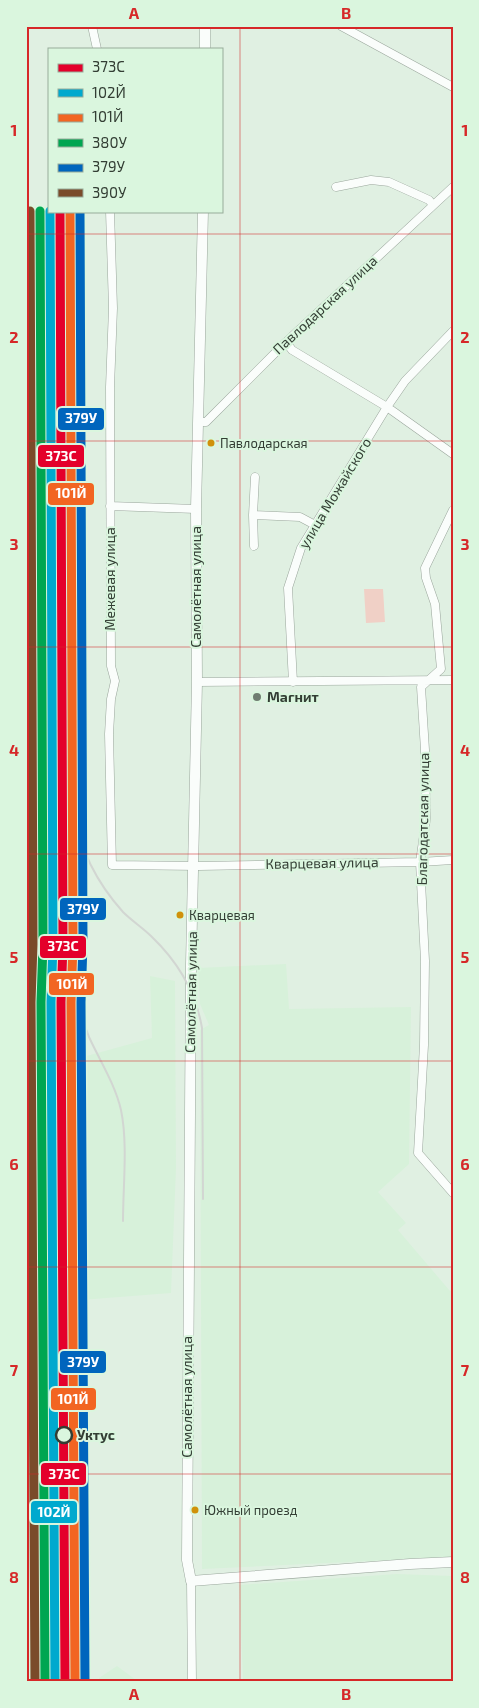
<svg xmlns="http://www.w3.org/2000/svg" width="479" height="1708" viewBox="0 0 479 1708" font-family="'Exo 2',sans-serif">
	<rect width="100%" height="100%" fill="#e0f0e2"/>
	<!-- built -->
	<path fill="#d7f1da" d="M286,964L289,1009L411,1007L409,1164L378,1192L406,1223L398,1230L450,1291L453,1289V1557L202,1569L200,1030L209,1025L200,1004L198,968Z
		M150,976L175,981L176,1168L171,1293L81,1300L75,1265L77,1077H82L83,1057L152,1038Z
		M397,1574L453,1576V1682H201V1680L243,1679L239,1585Z
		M117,1666L132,1677L138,1682H99V1678Z"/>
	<!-- green -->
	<path fill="#f0d0c6" d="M364,589H383L385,622L366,623Z"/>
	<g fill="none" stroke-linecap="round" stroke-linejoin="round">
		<defs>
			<path id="street" d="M92,26L97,49
				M341,26L453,87
				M336,187L371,180L389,182L429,200L433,205
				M110,211L113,308L110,387L111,666L115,681L111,699L109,734L112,865L199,866L420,862L453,860
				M286,342L292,350L387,407L453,454
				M199,422H206L286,342L453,187
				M255,477L253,515L300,517L315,525
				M110,506L196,509
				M453,510L425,568L426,578L435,604L441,669L421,687L425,750L426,820L420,862L425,961L424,1045L418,1153L453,1193
				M253,515L254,546
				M197,682L453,680
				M293,682L288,588L301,548L387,407L405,381L453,331
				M191,1581L192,1682"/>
			<path id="secondary" d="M205,49V26
				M203,211L196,509L197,682L191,965L187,1560L191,1581L410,1564L453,1562"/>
		</defs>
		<!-- street casing -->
		<use href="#street" stroke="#9aa69c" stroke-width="9"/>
		<!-- secondary casing -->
		<use href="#secondary" stroke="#9aa69c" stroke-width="11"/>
		<!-- street -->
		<use href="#street" stroke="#fafdfb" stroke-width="8"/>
		<!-- secondary -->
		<use href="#secondary" stroke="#fafdfb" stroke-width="10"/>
		<!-- rail -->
		<path stroke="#d2d6d2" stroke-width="2" d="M26,770L30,794
			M26,788C45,833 46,881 47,929
			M73,811C80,850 96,882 123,912C132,921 143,928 152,937C178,962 196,993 202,1028L203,1199
			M26,836L40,877
			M26,886C33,904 40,922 44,941C52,987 43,1050 39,1098L43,1682
			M75,962C77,986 79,1014 89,1037C100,1061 115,1084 121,1110C128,1144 123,1186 123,1221
			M26,991L33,1011L39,1042
			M69,1009L67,719L69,487
			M26,1193L35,1147
			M34,1205L33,1235L34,1270
			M26,1383L34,1348L35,1336
			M26,1462L30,1447L35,1380
			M26,1490L29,1455
			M69,1674V1682"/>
		<defs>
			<path id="rail-1" d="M60,211L63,944L61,1002L65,1682"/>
			<path id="rail-2" d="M50,211L53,944L51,1002L55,1682"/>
			<path id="rail-3" d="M70,211L73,944L71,1002L75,1682"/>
			<path id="rail-4" d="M40,211L43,944L41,1002L45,1682"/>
			<path id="rail-5" d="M80,211L83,944L81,1002L85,1682"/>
			<path id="rail-6" d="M30,211L33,944L31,1002L35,1682"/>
		</defs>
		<!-- rail-1 casing -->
		<use href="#rail-1" stroke="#daf6de" stroke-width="12"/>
		<!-- rail-2 casing -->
		<use href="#rail-2" stroke="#daf6de" stroke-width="12"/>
		<!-- rail-3 casing -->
		<use href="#rail-3" stroke="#daf6de" stroke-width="12"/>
		<!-- rail-4 casing -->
		<use href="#rail-4" stroke="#daf6de" stroke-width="12"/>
		<!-- rail-5 casing -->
		<use href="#rail-5" stroke="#daf6de" stroke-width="12"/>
		<!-- rail-6 casing -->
		<use href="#rail-6" stroke="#daf6de" stroke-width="12"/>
		<!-- rail-1 -->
		<use href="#rail-1" stroke="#e4002b" stroke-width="9"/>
		<!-- rail-2 -->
		<use href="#rail-2" stroke="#00a9ce" stroke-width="9"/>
		<!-- rail-3 -->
		<use href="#rail-3" stroke="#f26522" stroke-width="9"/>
		<!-- rail-4 -->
		<use href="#rail-4" stroke="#00a651" stroke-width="9"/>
		<!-- rail-5 -->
		<use href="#rail-5" stroke="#0065bd" stroke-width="9"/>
		<!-- rail-6 -->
		<use href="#rail-6" stroke="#7a4b2a" stroke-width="9"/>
	</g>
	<!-- grid -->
	<path fill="none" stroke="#d62828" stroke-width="1" stroke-opacity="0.55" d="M240,26V1682M26,234H453M26,441H453M26,647H453M26,854H453M26,1061H453M26,1267H453M26,1474H453"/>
	<!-- markers -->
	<g fill="#d0910a" stroke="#daf6de" stroke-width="2">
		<circle cx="211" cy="443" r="4.5"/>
		<circle cx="180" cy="915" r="4.5"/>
		<circle cx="195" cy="1510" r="4.5"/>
	</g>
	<circle fill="#707c71" stroke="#daf6de" stroke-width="2" cx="257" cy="697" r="5"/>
	<circle fill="#daf6de" stroke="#333e34" stroke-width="2.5" cx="64" cy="1435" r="8"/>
	<g text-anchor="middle" stroke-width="4" stroke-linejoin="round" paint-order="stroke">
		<!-- bus labels -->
		<g font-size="13" fill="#333e34" stroke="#daf6de" text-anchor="start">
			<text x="220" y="448">Павлодарская</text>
			<text x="189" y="920">Кварцевая</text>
			<text x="204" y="1515">Южный проезд</text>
		</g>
		<!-- street labels -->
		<g font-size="14" fill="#333e34" stroke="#daf6de">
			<text transform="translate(325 305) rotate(-43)" y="5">Павлодарская улица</text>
			<text transform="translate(335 493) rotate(-59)" y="5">улица Можайского</text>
			<text transform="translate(110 579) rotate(-90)" y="5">Межевая улица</text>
			<text transform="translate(196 587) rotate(-90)" y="5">Самолётная улица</text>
			<text transform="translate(423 819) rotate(-89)" y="5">Благодатская улица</text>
			<text transform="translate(322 863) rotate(-1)" y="5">Кварцевая улица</text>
			<text transform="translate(191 992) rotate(-89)" y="5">Самолётная улица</text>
			<text transform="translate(187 1397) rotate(-90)" y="5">Самолётная улица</text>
		</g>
		<!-- poi labels -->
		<g font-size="14" font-weight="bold" fill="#333e34" stroke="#daf6de" text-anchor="start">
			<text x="267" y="702">Магнит</text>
		</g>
		<!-- stop labels -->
		<g font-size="14" font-weight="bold" fill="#333e34" stroke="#daf6de" text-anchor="start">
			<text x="77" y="1440">Уктус</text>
		</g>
	</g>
	<g stroke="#daf6de" stroke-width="2">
		<rect x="57" y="407" width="48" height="24" rx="5" fill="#0065bd"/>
		<rect x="37" y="444" width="48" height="24" rx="5" fill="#e4002b"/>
		<rect x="47" y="482" width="48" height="24" rx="5" fill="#f26522"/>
		<rect x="59" y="897" width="48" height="24" rx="5" fill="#0065bd"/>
		<rect x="39" y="935" width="48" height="24" rx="5" fill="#e4002b"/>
		<rect x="48" y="972" width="47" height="24" rx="5" fill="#f26522"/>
		<rect x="59" y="1350" width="48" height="24" rx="5" fill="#0065bd"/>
		<rect x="50" y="1387" width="47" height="24" rx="5" fill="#f26522"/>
		<rect x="40" y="1462" width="47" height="24" rx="5" fill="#e4002b"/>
		<rect x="30" y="1500" width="48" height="24" rx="5" fill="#00a9ce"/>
	</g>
	<g font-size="14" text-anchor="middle" font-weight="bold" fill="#fff">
		<text x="81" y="423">379У</text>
		<text x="61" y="461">373C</text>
		<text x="71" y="498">101Й</text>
		<text x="83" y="914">379У</text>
		<text x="63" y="951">373C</text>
		<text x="72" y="989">101Й</text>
		<text x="83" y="1367">379У</text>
		<text x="73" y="1404">101Й</text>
		<text x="64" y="1479">373C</text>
		<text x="54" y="1517">102Й</text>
	</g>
	<!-- border -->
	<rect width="479" height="1708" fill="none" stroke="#daf6de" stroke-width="55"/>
	<!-- legend -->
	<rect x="48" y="48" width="175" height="165" fill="#daf6de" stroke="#97ac9a"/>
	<rect x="58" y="64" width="25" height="8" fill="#e4002b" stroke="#97ac9a"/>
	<text x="92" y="72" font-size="15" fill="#333e34">373C</text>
	<rect x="58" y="89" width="25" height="8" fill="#00a9ce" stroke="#97ac9a"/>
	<text x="92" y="98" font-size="15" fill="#333e34">102Й</text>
	<rect x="58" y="114" width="25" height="8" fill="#f26522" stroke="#97ac9a"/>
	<text x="92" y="122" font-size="15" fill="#333e34">101Й</text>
	<rect x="58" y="139" width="25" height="8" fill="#00a651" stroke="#97ac9a"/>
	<text x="92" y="148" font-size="15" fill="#333e34">380У</text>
	<rect x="58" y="164" width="25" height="8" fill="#0065bd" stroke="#97ac9a"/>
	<text x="92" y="172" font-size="15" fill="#333e34">379У</text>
	<rect x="58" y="189" width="25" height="8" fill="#7a4b2a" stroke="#97ac9a"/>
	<text x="92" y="198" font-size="15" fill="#333e34">390У</text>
	<rect x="28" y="28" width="424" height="1652" fill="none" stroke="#d62828" stroke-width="2"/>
	<g font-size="16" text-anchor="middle" font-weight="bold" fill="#d62828">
		<text x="134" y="19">A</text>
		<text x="346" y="19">B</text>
		<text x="14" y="136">1</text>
		<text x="465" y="136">1</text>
		<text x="14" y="343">2</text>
		<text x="465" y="343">2</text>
		<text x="14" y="550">3</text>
		<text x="465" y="550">3</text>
		<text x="14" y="756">4</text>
		<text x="465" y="756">4</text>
		<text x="14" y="963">5</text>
		<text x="465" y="963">5</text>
		<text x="14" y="1170">6</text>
		<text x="465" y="1170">6</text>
		<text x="14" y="1376">7</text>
		<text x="465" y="1376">7</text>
		<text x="14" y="1583">8</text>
		<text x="465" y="1583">8</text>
		<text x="134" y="1700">A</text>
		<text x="346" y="1700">B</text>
	</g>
</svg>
